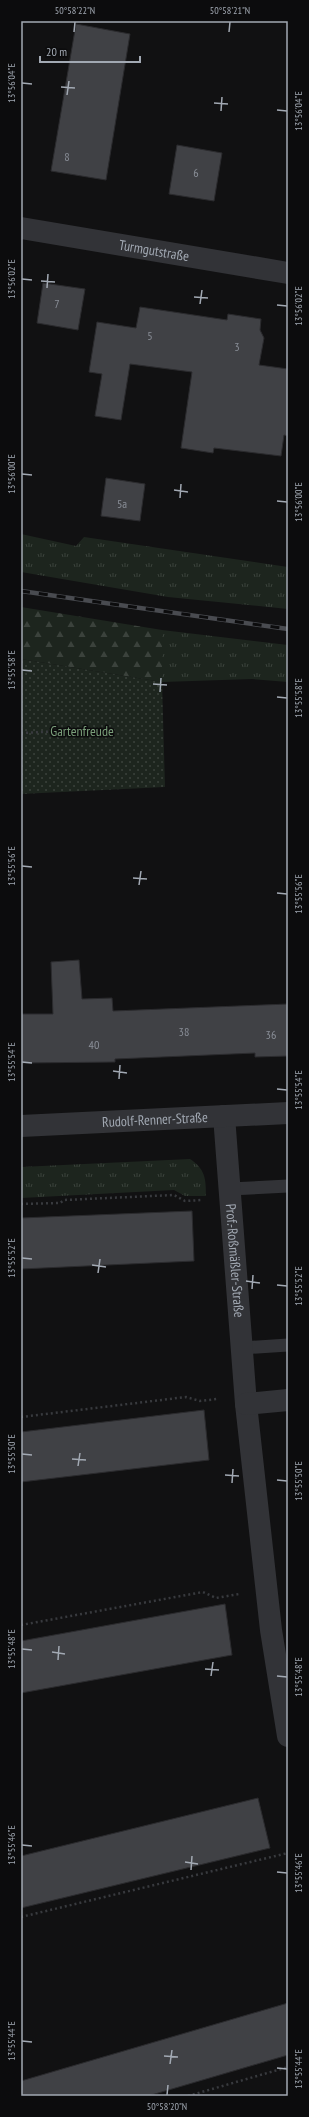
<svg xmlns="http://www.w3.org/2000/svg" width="309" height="2117" viewBox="0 0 309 2117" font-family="'PT Sans Narrow',sans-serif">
	<defs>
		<pattern id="grass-tufts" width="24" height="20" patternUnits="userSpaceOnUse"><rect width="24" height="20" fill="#1d251e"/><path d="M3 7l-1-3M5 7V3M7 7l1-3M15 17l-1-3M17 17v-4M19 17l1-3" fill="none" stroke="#3b423c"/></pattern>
		<pattern id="forest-firs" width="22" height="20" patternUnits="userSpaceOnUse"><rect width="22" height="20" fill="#1d251e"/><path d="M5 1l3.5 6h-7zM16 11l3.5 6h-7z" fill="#3b423c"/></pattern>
		<pattern id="garden-dots" width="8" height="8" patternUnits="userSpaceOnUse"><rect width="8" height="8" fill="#1d251e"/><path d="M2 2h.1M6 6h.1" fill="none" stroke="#3b423c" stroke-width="1.8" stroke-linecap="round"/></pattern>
	</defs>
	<rect width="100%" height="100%" fill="#111112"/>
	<!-- grass -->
	<path fill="url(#grass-tufts)" d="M21,534L76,546L84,537L288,567V609L168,597L21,572Z
		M162,630L288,645V682L252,679L162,682Z
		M190,1159C205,1169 206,1178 206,1196H185L174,1190L21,1198V1167Z"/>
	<!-- forest -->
	<path fill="url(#forest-firs)" d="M21,607L162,630V682L21,659Z"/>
	<!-- garden -->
	<path fill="url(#garden-dots)" d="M21,659L162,682L165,787L21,794Z"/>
	<!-- building -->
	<path fill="#404145" stroke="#2b2b2e" d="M76,24L130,34L106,180L51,171Z
		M177,145L222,153L214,201L169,194Z
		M43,283L85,289L78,330L37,323Z
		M140,307L227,320L228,314L261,319L260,330L264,338L259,365L288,369V436L284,435L281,456L214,448L213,453L181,448L192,372L130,364L121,420L95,416L102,374L89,372L97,322L136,328Z
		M106,478L145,484L140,521L101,516Z
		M79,960L82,999L112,998L113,1011L288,1004V1056L255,1057V1053L115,1059V1062L21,1063V1014H53L51,962Z
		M192,1211L194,1261L21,1269V1218Z
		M204,1410L209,1460L21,1482V1432Z
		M225,1604L232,1655L21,1693V1641Z
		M258,1798L270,1848L21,1908V1856Z
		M288,2003V2055L148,2096H21V2081Z"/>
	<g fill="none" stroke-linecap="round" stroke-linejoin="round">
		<!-- path -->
		<path stroke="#383a3e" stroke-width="2.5" stroke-dasharray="2 3" stroke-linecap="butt" d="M21,733L62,731
			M21,1204L60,1203L64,1200L174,1195L185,1201L202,1200
			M21,1417L186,1397L200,1401L217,1399
			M21,1625L203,1592L216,1598L239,1594
			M21,1917L288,1853
			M188,2096L288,2067"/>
		<!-- lane -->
		<path stroke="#323337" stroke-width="13" d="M230,1189L288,1186
			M242,1348L288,1345"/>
		<!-- street -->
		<g stroke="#323337" stroke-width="22">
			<path id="s1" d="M21,228L288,273"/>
			<path id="s2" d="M224,1116L246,1404L271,1630L288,1736"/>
			<path id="s3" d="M21,1126L288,1113"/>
			<path d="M246,1404L288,1400"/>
		</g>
		<defs>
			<path id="rail" d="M21,591L288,629"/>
		</defs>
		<!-- rail casing -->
		<use href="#rail" stroke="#494b50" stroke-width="4.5"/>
		<!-- rail -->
		<use href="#rail" stroke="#0c0c0d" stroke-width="3" stroke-dasharray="9" stroke-linecap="butt"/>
	</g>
	<!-- ticks -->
	<path fill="none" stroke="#a2a9b3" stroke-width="1.5" d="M74,32L75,22M229,32L230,22M22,83L32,84M61,87L75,88M67,95L69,81M214,103L228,104M277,110L287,111M221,111L222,97M22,279L32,280M41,281L55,282M47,288L48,274M194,297L208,298M200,304L202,290M277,305L287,306M22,474L32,475M174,490L188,492M180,498L181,484M277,501L287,502M22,670L32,671M153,684L167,685M160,692L161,678M277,697L287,698M22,866L32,867M133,878L147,879M139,885L141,871M277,893L287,894M22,1062L32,1063M113,1071L127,1073M119,1079L120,1065M277,1089L287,1090M22,1258L32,1259M92,1265L106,1267M98,1273L100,1259M246,1281L260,1283M277,1285L287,1286M252,1289L253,1275M22,1454L32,1455M72,1459L86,1460M78,1466L80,1453M225,1475L239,1476M277,1480L287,1481M232,1483L233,1469M22,1649L32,1650M52,1652L65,1654M58,1660L59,1646M205,1669L219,1670M211,1676L213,1662M277,1676L287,1677M22,1845L32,1846M185,1862L198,1864M191,1870L192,1856M277,1872L287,1873M22,2041L32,2042M164,2056L178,2057M170,2064L172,2050M277,2068L287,2069M167,2095L168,2085"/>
	<g text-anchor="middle" stroke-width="3" stroke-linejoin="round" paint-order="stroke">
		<!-- number labels -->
		<g font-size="12" fill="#8a8f98">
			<text x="67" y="161">8</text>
			<text x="196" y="177">6</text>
			<text x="57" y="308">7</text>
			<text x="150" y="340">5</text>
			<text x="237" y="351">3</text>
			<text x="122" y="508">5a</text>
			<text x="184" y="1036">38</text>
			<text x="271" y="1039">36</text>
			<text x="94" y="1049">40</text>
		</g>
		<!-- street labels -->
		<g font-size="14" fill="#a2a9b3" stroke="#0c0c0d">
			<text dy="5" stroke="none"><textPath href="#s1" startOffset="135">Turmgutstraße</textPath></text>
			<text dy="5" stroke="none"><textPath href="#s3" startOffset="134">Rudolf-Renner-Straße</textPath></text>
			<text dy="5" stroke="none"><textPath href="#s2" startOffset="145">Prof.-Roßmäßler-Straße</textPath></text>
		</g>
		<!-- park labels -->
		<g font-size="14" fill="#7a9e7a" stroke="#0c0c0d">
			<text x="82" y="736">Gartenfreude</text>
		</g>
	</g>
	<!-- border -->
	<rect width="309" height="2117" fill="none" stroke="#0c0c0d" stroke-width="44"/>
	<!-- scale -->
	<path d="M40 56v6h100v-6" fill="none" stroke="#a2a9b3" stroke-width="2"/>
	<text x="46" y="56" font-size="12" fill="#a2a9b3" stroke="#0c0c0d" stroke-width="3" paint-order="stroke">20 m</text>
	<rect x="22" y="22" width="265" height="2073" fill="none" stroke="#a2a9b3" stroke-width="1.5"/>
	<g font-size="10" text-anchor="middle" fill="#a2a9b3">
		<text x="75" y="14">50°58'22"N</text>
		<text x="230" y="14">50°58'21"N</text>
		<text transform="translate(11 83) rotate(-90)" y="4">13°56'04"E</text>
		<text transform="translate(298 111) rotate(-90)" y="4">13°56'04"E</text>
		<text transform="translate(11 279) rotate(-90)" y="4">13°56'02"E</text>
		<text transform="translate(298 306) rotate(-90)" y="4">13°56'02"E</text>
		<text transform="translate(11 474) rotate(-90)" y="4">13°56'00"E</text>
		<text transform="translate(298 502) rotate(-90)" y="4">13°56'00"E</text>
		<text transform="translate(11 670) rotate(-90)" y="4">13°55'58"E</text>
		<text transform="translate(298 698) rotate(-90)" y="4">13°55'58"E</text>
		<text transform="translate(11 866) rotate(-90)" y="4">13°55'56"E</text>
		<text transform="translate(298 894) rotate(-90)" y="4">13°55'56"E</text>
		<text transform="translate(11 1062) rotate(-90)" y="4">13°55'54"E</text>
		<text transform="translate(298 1090) rotate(-90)" y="4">13°55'54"E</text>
		<text transform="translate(11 1258) rotate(-90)" y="4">13°55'52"E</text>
		<text transform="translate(298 1286) rotate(-90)" y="4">13°55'52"E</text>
		<text transform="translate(11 1454) rotate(-90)" y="4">13°55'50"E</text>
		<text transform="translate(298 1481) rotate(-90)" y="4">13°55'50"E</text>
		<text transform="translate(11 1649) rotate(-90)" y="4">13°55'48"E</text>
		<text transform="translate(298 1677) rotate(-90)" y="4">13°55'48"E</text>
		<text transform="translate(11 1845) rotate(-90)" y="4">13°55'46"E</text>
		<text transform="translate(298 1873) rotate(-90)" y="4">13°55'46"E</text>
		<text transform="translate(11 2041) rotate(-90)" y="4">13°55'44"E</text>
		<text transform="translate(298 2069) rotate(-90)" y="4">13°55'44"E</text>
		<text x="167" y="2110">50°58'20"N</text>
	</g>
</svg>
